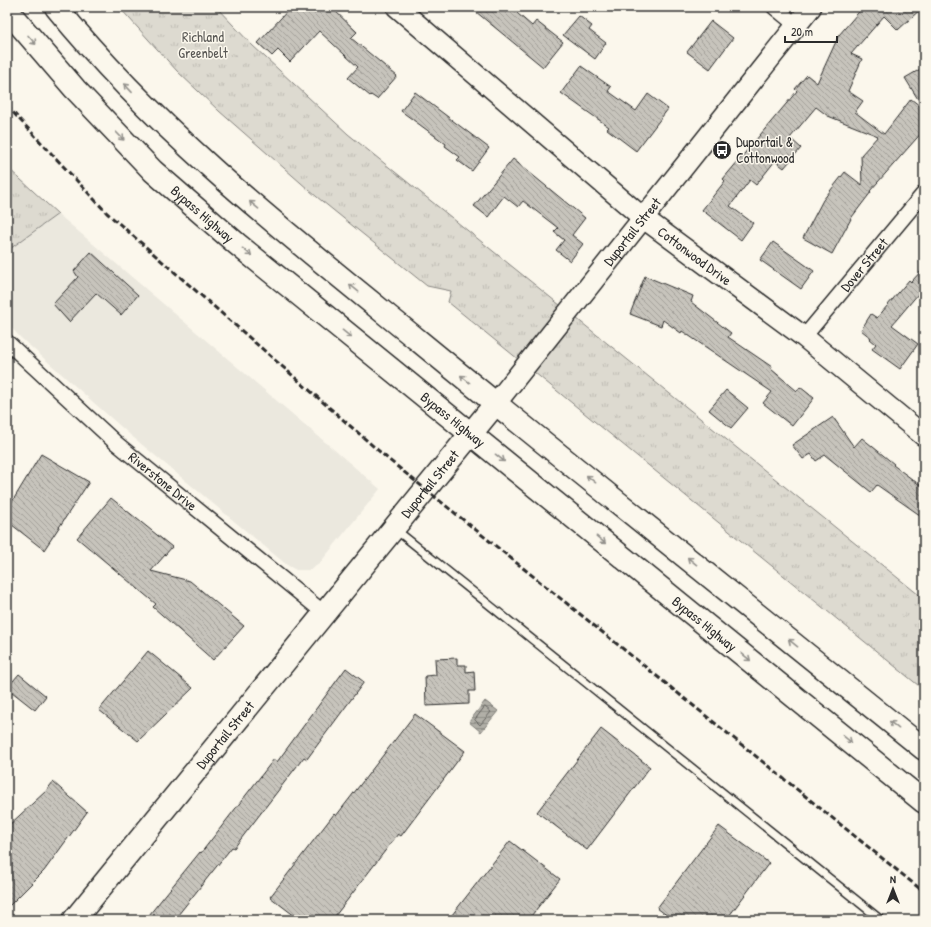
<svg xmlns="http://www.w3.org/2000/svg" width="931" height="927" viewBox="0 0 931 927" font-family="'Patrick Hand',sans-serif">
	<defs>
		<pattern id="grass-tufts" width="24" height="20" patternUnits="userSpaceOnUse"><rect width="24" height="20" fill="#dddad0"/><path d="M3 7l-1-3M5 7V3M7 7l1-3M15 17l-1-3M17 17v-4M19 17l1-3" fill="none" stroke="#bebbb3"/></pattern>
		<pattern id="water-rules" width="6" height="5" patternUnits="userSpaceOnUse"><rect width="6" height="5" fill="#b1afa7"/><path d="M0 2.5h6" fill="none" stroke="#908f88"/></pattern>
		<pattern id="building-back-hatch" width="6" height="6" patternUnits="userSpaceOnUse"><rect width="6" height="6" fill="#c7c4bc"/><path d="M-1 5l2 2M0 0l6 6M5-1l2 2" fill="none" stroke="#a29f99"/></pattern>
	</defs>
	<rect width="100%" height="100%" fill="#fbf7ec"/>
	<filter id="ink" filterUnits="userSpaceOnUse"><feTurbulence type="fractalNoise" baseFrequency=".025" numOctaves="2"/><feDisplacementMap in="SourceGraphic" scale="8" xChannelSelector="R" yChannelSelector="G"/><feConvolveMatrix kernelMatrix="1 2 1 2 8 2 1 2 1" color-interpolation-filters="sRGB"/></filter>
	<g filter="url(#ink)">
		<!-- built -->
		<path fill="#ebe8de" d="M58,214L380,489L319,564L310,570H296L287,565L128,433L21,338L7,323V251Z"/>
		<!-- grass -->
		<path fill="url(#grass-tufts)" stroke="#84827e" d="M119,7H216L252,45L348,134L924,599V690L448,302L451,291L427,286L317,197L219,111L177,71Z
			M7,167L58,214L7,251Z"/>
		<!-- water -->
		<path fill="url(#water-rules)" stroke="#7b7a75" d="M485,701L498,711L481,732L469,722Z"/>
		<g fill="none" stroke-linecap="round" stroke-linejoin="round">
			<!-- shore -->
			<path stroke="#61605d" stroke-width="1" d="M485,707L491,712L480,725L475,720Z"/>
		</g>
		<!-- building -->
		<path fill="url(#building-back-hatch)" stroke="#2b2b2b" d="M291,7H331L357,32L351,38L397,76L377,99L371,95L370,96L348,78L358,67L319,31L290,62L278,50L272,56L258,43Z
			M470,7H510L532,26L536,21L563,42L543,67Z
			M863,7H923L898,30L884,16L851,54L862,59L848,91L863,101L855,112L884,134L911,99L924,109V130L870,191L871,192L852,217L832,254L803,238L823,200L845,172L862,185L861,155L878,136L828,116L816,107L790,138L801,148L784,168L775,161L756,185L750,180L730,206L753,223L741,240L702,210L725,181L723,179L797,91L795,89L807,75L817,83L839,35Z
			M579,16L592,26L589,30L606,43L595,59L563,35Z
			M711,21L733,38L710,69L687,52Z
			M581,66L611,87L608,91L636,111L648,94L668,109L636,151L607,129L609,127L561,93Z
			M924,67V109L905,78Z
			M415,92L489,148L472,171L457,160L460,157L445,146L446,144L401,111Z
			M513,159L585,218L572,235L583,244L570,261L556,250L564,240L554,232L558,228L523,201L518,207L504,196L488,217L474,206Z
			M773,242L814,271L801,289L760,260Z
			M91,252L138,295L121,315L96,293L69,322L53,304L78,277L74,271Z
			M924,268V287L892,325L918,344L900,369L872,349L876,344L870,339L871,338L861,330L871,314L877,318L909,280L911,282Z
			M645,276L693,296L691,302L731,333L728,337L772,367L771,369L797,391L800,387L814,398L792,426L763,403L772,392L682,331L681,333L663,320L661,326L630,314Z
			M726,390L748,408L731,428L709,410Z
			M833,417L854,447L862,438L894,464L893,465L924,488V518L877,485L871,492L825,455L816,461L811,454L803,459L792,445Z
			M41,454L89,482L44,550L7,521V510Z
			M111,498L172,547L151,571L190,581L244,626L213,660L153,607L156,604L77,538Z
			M148,651L193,688L138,741L99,710Z
			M457,658V665H466V672L474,671L475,691H469V704L426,706L425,676L436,675L435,659Z
			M346,668L364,682L307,759L304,757L234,848L232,847L174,920H145L200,852L201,853L274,759L277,762Z
			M19,674L46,696L35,710L7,688Z
			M415,714L465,751L401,836L398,834L332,920H300L270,897L334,814L336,816Z
			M601,729L650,767L587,850L537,812Z
			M53,782L87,812L44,871L7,908V827L46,791Z
			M719,826L769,863L726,920H673L657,908Z
			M510,841L560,879L528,920H448Z"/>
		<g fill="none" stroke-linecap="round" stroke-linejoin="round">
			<defs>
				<path id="lane" d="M395,529L881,920"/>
				<g id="street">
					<path d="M774,7L796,25"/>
					<path id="s1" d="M804,337L924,193"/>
					<path id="s2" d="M7,342L116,443L324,613"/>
				</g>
				<g id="secondary">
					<path id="s3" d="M397,7L642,217L804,337L924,436"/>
					<path id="s4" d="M496,403L811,7"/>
				</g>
				<g id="primary">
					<path id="s5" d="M74,920L496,403"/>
				</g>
				<g id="highway">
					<path d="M56,7C160,135 291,237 419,341C586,478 756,613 924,749"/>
					<path id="s6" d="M7,10L75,89L153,171L237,244L924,802"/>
				</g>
			</defs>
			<!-- lane casing -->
			<use href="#lane" stroke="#2b2b2b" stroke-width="10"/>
			<!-- street casing -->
			<use href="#street" stroke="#2b2b2b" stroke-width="17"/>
			<!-- secondary casing -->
			<use href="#secondary" stroke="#2b2b2b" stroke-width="23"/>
			<!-- primary casing -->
			<use href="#primary" stroke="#2b2b2b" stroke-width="25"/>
			<!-- highway casing -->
			<use href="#highway" stroke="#2b2b2b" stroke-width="25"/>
			<!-- lane -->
			<use href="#lane" stroke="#fbf7ec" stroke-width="7"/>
			<!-- street -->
			<use href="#street" stroke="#fbf7ec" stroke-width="14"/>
			<!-- secondary -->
			<use href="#secondary" stroke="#fbf7ec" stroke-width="20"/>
			<!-- primary -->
			<use href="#primary" stroke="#fbf7ec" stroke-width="22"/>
			<!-- highway -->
			<use href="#highway" stroke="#fbf7ec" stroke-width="22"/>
			<!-- rail -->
			<path stroke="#2b2b2b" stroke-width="3" stroke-dasharray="6 3" stroke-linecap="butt" d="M7,106L107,213L388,459L924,892"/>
		</g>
		<!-- one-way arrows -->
		<defs><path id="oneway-shaft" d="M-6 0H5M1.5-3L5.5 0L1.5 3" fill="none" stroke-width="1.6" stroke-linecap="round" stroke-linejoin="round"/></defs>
		<g stroke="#93918c">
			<use href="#oneway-shaft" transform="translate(32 40) rotate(49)"/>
			<use href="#oneway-shaft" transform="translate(128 88) rotate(-133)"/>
			<use href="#oneway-shaft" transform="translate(120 136) rotate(46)"/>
			<use href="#oneway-shaft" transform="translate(254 205) rotate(-140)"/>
			<use href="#oneway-shaft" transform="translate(247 252) rotate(39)"/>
			<use href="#oneway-shaft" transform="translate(354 288) rotate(-141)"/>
			<use href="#oneway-shaft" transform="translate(347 334) rotate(39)"/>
			<use href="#oneway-shaft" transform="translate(465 379) rotate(-141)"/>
			<use href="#oneway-shaft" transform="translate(500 458) rotate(39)"/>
			<use href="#oneway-shaft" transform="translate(591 479) rotate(-141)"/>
			<use href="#oneway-shaft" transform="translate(601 540) rotate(39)"/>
			<use href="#oneway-shaft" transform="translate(692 561) rotate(-141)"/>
			<use href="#oneway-shaft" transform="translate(793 643) rotate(-141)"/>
			<use href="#oneway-shaft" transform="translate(746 657) rotate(39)"/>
			<use href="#oneway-shaft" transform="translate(894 725) rotate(-141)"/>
			<use href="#oneway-shaft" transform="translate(847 739) rotate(39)"/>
		</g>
	</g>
	<!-- icons -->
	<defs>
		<symbol id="bus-disc" viewBox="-11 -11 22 22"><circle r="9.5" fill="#2b2b2b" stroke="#fbf7ec"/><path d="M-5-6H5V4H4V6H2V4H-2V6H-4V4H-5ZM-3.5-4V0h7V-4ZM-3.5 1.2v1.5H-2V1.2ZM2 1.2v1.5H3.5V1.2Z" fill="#fff"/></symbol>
	</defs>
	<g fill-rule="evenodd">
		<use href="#bus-disc" x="711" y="139" width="22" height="22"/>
	</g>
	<g text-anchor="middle" stroke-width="3" stroke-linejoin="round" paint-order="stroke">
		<!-- park labels -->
		<g font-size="14" fill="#585754" stroke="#fbf7ec">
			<text x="203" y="42">Richland<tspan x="203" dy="16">Greenbelt</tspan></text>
		</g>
		<!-- poi labels -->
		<g font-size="14" fill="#2b2b2b" stroke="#fbf7ec" text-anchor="start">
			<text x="736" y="147">Duportail &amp;<tspan x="736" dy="16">Cottonwood</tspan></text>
		</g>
		<!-- street labels -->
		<g font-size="14" fill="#2b2b2b" stroke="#fbf7ec">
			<text dy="5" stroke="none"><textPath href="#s6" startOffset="283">Bypass Highway</textPath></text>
			<text dy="5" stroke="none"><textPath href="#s4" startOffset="219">Duportail Street</textPath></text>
			<text dy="5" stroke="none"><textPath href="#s3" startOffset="388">Cottonwood Drive</textPath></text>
			<text dy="5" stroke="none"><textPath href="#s1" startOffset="94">Dover Street</textPath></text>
			<text dy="5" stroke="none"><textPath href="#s6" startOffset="607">Bypass Highway</textPath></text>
			<text dy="5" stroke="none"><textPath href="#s2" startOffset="209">Riverstone Drive</textPath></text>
			<text dy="5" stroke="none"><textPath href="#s5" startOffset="563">Duportail Street</textPath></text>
			<text dy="5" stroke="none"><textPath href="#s6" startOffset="931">Bypass Highway</textPath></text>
			<text dy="5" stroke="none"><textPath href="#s5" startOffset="239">Duportail Street</textPath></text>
		</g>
	</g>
	<!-- margin -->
	<rect width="931" height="927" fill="none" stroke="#fbf7ec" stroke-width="24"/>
	<rect x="12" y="12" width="907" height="903" fill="none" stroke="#2b2b2b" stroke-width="1.5" filter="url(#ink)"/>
	<!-- north arrow -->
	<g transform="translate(893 889)" stroke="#fbf7ec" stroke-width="3" paint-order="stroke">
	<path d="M0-3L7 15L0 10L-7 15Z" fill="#2b2b2b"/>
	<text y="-6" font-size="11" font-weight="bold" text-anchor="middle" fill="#2b2b2b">N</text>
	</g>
	<!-- scale -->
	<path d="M785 36v6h52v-6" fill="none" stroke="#2b2b2b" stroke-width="2"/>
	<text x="791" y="36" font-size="12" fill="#2b2b2b" stroke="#fbf7ec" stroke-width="3" paint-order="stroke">20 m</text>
</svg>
